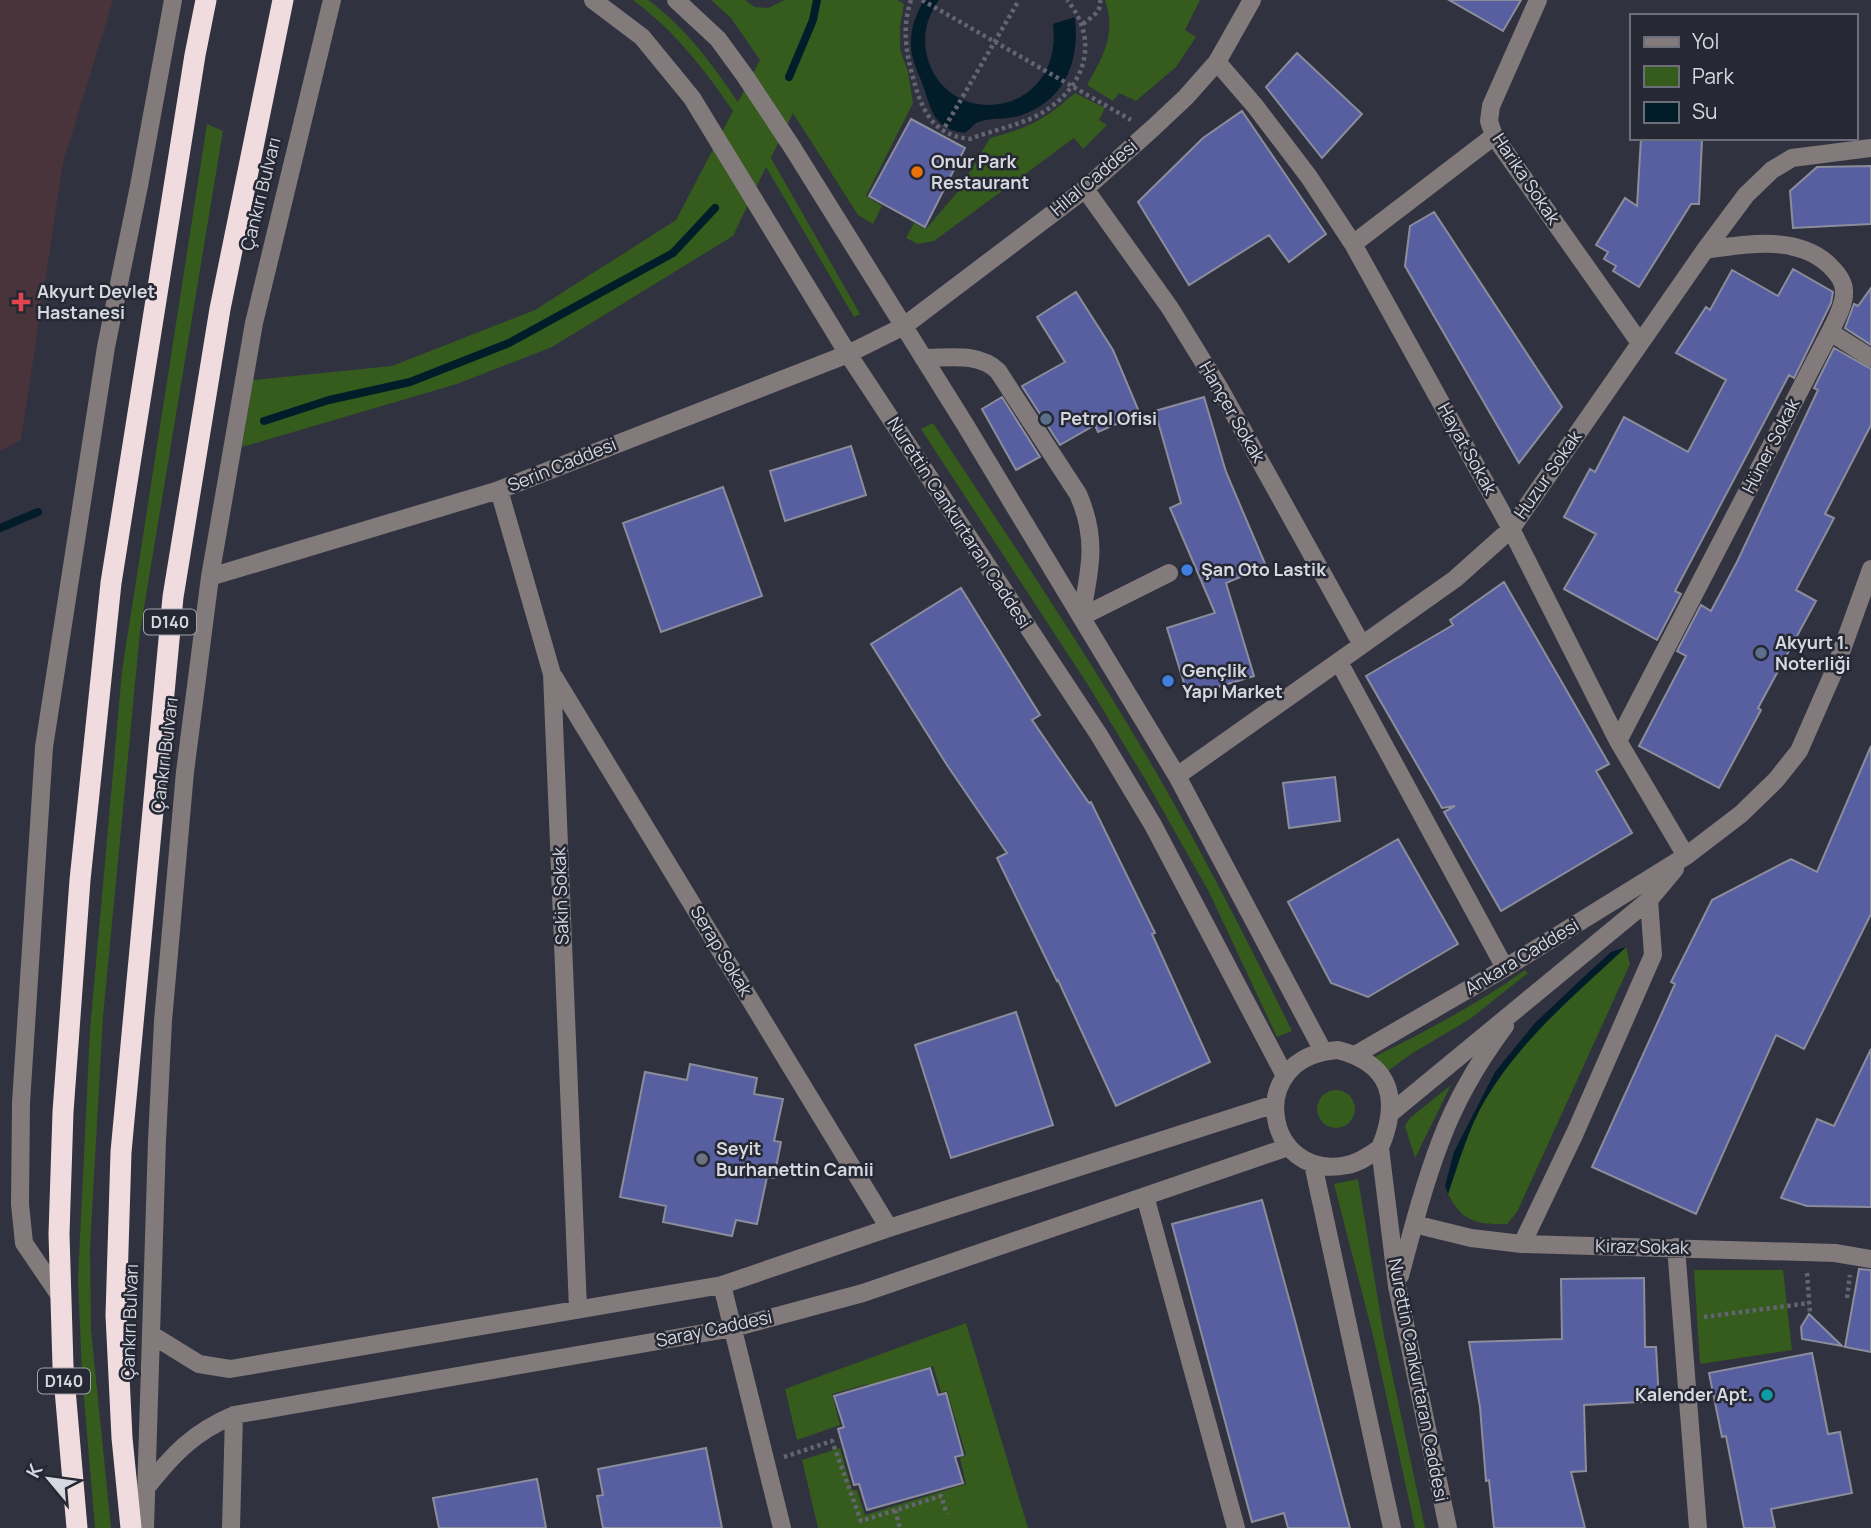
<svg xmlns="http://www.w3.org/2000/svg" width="1871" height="1528" viewBox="0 0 1871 1528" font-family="Manrope,sans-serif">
	<rect width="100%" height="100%" fill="#30323f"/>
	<!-- medical -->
	<path fill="#48343a" d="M0,0H113L63,163L21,440L0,451Z"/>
	<!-- green -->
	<path fill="#355b1d" d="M633,0H648C686,28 712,64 738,102L760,60L731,18L711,0H745L755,7L768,8L785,0H897L904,4L900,26V49L908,72L913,103L866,196L882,206L873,224L858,215L793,113L771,158L860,314L854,317L766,167L733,236L552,347L457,384L242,447L253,380L392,366L535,310L676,220L733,111C704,69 675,31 633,0Z
		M1105,0H1200L1185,30L1196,37L1176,67L1136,101L1119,93L1113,101L1087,85C1103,57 1117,33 1105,0Z
		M1075,93L1105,108L1099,120L1107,125L1083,149L1074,138L934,241L918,244L906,238L914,223L926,229L959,190L990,138C1033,126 1042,121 1075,93Z
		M207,124L223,131L140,632L103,1017L90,1248L91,1330L111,1528H95L82,1374L78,1279L90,1030L122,671Z
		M933,423C1004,531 1077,638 1143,750C1197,841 1245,936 1292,1031L1277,1037L1209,892L1145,779L1088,685L921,429Z
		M1626,947L1630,964L1517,1212L1507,1224C1478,1225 1462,1222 1448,1194C1459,1162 1468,1129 1485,1100C1521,1039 1575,994 1626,947Z
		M1525,970L1528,973L1470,1019L1411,1054L1384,1074L1376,1056C1428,1030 1478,1004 1525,970Z
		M1451,1085L1415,1158L1405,1126L1410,1118Z
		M1317 1109a19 19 0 1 1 38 0a19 19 0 1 1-38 0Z
		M1358,1179L1384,1336L1425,1528H1415L1373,1335L1334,1184Z
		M1694,1270H1783L1792,1350L1700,1364Z
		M966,1323L1028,1528H818L802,1460L840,1448L852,1490H857L865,1515L966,1484L960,1458L966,1455L947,1391L941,1392L933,1366L898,1376L900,1383L871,1392L868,1384L832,1394L840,1425L797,1440L785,1389Z"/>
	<!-- water -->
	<path fill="#021c29" d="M924,0H939C927,16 922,36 927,56C946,132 1064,118 1053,24L1075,17C1080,62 1065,101 1019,116C1006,120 988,117 976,123C972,126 969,131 964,133C929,128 931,103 920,78C915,65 910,55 911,41C911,26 917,13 924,0Z
		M1626,947C1575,995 1521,1039 1485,1100C1468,1129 1459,1162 1448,1194L1445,1186L1454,1152L1495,1072L1535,1023L1588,973L1611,952Z"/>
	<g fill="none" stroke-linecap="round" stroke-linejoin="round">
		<!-- stream -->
		<path stroke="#021c29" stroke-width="8" d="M789,77L813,20L817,0
			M264,421L329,400L410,382L509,343L673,253L715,208
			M0,528L38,512"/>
	</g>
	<!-- building -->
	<path fill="#575fa0" stroke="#8b8d9c" stroke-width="2" d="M1449,0H1521L1503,31Z
		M1297,53L1362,114L1322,158L1266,87Z
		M1242,111L1326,234L1289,262L1269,235L1189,285L1138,202L1203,138Z
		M911,119L965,148L925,227L869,196Z
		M1641,138L1702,140L1699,204H1691L1639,287L1613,271L1616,266L1604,259L1608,252L1596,245L1625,198L1637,206Z
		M1871,166V224L1793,228L1790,191L1817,167Z
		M1434,212L1562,407L1519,463L1405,266L1410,226Z
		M1793,269L1833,292L1831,303L1794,378L1789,375L1675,591L1681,594L1657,640L1564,589L1596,534L1564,517L1590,469L1595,472L1624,417L1688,452L1726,380L1676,353L1706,307L1710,310L1732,270L1778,296Z
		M1871,288V345L1845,328L1854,304L1858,306Z
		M1076,292L1113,350L1140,414L1098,432L1095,425L1060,445L1022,386L1065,362L1037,317Z
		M1834,348L1871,369V425L1825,514L1834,518L1796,590L1816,601L1758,708L1761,710L1719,788L1639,746L1686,656L1677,651L1701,605L1711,611L1737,562L1818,390L1814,388Z
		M1002,397L1040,457L1016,470L982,409Z
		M1204,397L1226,472L1266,566L1226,583L1254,676L1188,696L1167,628L1215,613L1170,508L1181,503L1155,411Z
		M851,446L866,495L785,521L770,471Z
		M723,487L762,596L661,632L623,523Z
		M1504,582L1609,764L1596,771L1632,833L1501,911L1444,812L1455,806L1442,808L1366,676L1453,625L1450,620Z
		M961,588L1040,715L1032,720L1089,803L1091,802L1155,933L1152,934L1210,1062L1116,1106L1058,980L1057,981L997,858L1007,853L947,765L871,644Z
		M1871,746V914L1804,1049L1776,1035L1696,1214L1592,1167L1675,984L1671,982L1712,900L1791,859L1817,872Z
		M1335,777L1340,821L1289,828L1283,783Z
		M1398,839L1458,944L1368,997L1331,983L1288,902Z
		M1016,1012L1053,1125L951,1158L915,1045Z
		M1871,1049V1207L1807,1206L1781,1198L1817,1119L1834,1126Z
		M690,1064L757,1078L754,1094L783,1099L774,1141L781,1142L774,1178L767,1177L757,1224L736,1220L732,1236L663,1222L666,1206L620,1197L645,1072L687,1080Z
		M1262,1200L1294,1317L1350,1528H1288L1284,1513L1252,1522L1234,1455L1172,1224Z
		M1859,1269L1871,1270V1352L1845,1347Z
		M1644,1278L1645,1347H1656L1659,1401L1584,1405L1586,1471L1571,1472L1585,1528H1494L1489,1480L1486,1481L1480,1407L1469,1342L1562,1339L1561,1279Z
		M1809,1314L1842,1346L1802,1339L1801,1327Z
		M1812,1353L1828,1434L1840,1432L1852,1493L1771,1509L1775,1528H1744L1726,1436L1722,1437L1709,1373Z
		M930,1368L938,1395L946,1393L963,1455L955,1457L963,1483L867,1510L859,1484L854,1485L838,1429L844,1427L834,1396Z
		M706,1448L722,1528H603L597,1496L603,1495L598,1469Z
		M537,1479L546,1528H439L433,1498Z"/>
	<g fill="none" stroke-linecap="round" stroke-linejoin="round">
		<!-- path -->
		<path stroke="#636571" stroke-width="4.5" stroke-dasharray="3.5 3.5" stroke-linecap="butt" d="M911,0C903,24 905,47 911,70C920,105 929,135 970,139C990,131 1012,127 1032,118C1081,95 1104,45 1067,0
			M922,0L1131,120
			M1083,24C1091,17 1102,12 1100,0
			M945,127L1019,0
			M1807,1273L1810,1314
			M1847,1298L1850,1275
			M1704,1317L1809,1303
			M784,1457L832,1441L861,1521L941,1496L947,1514
			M895,1510L900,1528"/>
		<!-- minor -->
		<path stroke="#827a7b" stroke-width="18" d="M593,0L642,37L692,98L848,354L1099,735L1153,825L1285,1076
			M676,0L718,39L745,76L792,147L966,426L1177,776L1323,1051
			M1538,0L1491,106L1489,121L1494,136L1640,343
			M1217,62L1255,106L1309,177L1353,244L1511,529L1618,741L1686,856
			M1085,189L1170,308L1220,389L1362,645
			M1353,244L1494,136
			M1830,332L1871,358
			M923,358C949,358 978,352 998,371L1078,494C1098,539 1090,570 1081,617
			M499,490L552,674L578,1309
			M210,577L499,490L848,354L904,326L1085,189L1153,128L1186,97L1217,62L1252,0
			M1081,617L1169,573
			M1339,662L1505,968
			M554,677L889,1228
			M1618,741L1830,332C1836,320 1845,304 1844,291C1844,281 1837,273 1831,267C1799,234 1745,244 1705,250
			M1177,776L1455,579L1511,529L1705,250L1746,195L1772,170L1792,158L1871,148
			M1338,1050C1392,1064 1400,1100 1380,1148C1370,1155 1359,1163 1347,1165C1265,1183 1242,1056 1338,1050Z
			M1355,1055L1505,968L1686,856L1741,814L1776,780L1799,751L1835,669L1871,569
			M1392,1112L1649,900L1675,869
			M1380,1148L1397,1286L1448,1528
			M1313,1164L1392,1528
			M1145,1196L1236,1528
			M1414,1224L1471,1238L1522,1244L1835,1253L1871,1259
			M1522,1244L1575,1133L1653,955L1649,900
			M1676,1247L1698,1528
			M1400,1276C1412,1231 1424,1184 1441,1140C1456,1100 1479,1061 1505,1026
			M722,1285L782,1528
			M60,1296L24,1243L20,1204L21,1103L44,747L106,347L139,186L173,0
			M152,1335L199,1364L230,1369L722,1285L889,1228L1275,1104
			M147,1487C173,1454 194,1432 234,1415L733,1328L863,1293L1288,1147
			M145,1528L157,1140L163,1021L185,772L210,577L254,323L332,0
			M231,1528L234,1415"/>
		<!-- highway -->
		<path stroke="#f0dcdf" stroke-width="21" d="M77,1528L63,1366L59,1234L63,1112L80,880L111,583L195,55L206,0
			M131,1528L122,1438L116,1315L121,1152L173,597L220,309L283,0"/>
	</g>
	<!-- markers -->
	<circle fill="#e8710a" stroke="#262834" stroke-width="2.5" cx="917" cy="172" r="7"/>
	<path fill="#e0444e" stroke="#262834" stroke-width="2.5" d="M17.5 291.5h7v7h7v7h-7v7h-7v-7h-7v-7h7z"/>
	<g fill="#5c6f8a" stroke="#262834" stroke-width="2.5">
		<circle cx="1046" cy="419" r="7"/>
		<circle cx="1761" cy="653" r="7"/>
	</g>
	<g fill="#3f7fe0" stroke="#262834" stroke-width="2.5">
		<circle cx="1187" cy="570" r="7"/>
		<circle cx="1168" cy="681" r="7"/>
	</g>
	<circle fill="#6b7280" stroke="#262834" stroke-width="2.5" cx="702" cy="1159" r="7"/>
	<circle fill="#0f9aa8" stroke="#262834" stroke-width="2.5" cx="1767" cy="1395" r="7"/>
	<g text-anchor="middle" stroke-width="5" stroke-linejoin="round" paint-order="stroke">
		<!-- shield labels -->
		<g fill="#262834" stroke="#a1a3ac" stroke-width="2">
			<rect x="144" y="609.5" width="52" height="25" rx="5"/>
			<rect x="38" y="1368.5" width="52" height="25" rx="5"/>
		</g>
		<g font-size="16" font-weight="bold" fill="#d6d8e0">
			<text x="170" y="628">D140</text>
			<text x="64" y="1387">D140</text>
		</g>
		<!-- poi labels -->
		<g font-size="18" font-weight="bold" fill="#d6d8e0" stroke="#262834" text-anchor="start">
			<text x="931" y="168">Onur Park<tspan x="931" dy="21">Restaurant</tspan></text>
			<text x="37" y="298">Akyurt Devlet<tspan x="37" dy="21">Hastanesi</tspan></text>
			<text x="1060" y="425">Petrol Ofisi</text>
			<text x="1201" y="576">Şan Oto Lastik</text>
			<text x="1775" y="649">Akyurt 1.<tspan x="1775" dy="21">Noterliği</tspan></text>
			<text x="1182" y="677">Gençlik<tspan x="1182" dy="21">Yapı Market</tspan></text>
			<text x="716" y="1155">Seyit<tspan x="716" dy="21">Burhanettin Camii</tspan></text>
			<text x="1753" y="1401" text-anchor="end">Kalender Apt.</text>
		</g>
		<!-- street labels -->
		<g font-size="18" fill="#d6d8e0" stroke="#262834">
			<text transform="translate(1094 178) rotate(-40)" y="6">Hilal Caddesi</text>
			<text transform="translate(1526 179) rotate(56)" y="6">Harika Sokak</text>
			<text transform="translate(261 194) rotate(-76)" y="6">Çankırı Bulvarı</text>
			<text transform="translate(1232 412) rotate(60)" y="6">Hançer Sokak</text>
			<text transform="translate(1771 446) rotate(-63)" y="6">Hüner Sokak</text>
			<text transform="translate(1467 449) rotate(61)" y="6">Hayat Sokak</text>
			<text transform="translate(562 465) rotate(-22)" y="6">Serin Caddesi</text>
			<text transform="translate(1548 475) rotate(-55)" y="6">Huzur Sokak</text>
			<text transform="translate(959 523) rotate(57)" y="6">Nurettin Cankurtaran Caddesi</text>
			<text transform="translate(165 755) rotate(-83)" y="6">Çankırı Bulvarı</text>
			<text transform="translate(561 896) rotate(-92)" y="6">Sakin Sokak</text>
			<text transform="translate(721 951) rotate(59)" y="6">Serap Sokak</text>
			<text transform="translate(1522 957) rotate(-31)" y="6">Ankara Caddesi</text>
			<text transform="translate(1642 1247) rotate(1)" y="6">Kiraz Sokak</text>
			<text transform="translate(130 1322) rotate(-88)" y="6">Çankırı Bulvarı</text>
			<text transform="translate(714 1329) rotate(-12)" y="6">Saray Caddesi</text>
			<text transform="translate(1418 1380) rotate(79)" y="6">Nurettin Cankurtaran Caddesi</text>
		</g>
	</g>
	<!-- legend -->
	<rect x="1630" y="14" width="228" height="126" fill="#262834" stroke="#6c6e79" stroke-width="2"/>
	<rect x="1644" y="37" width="35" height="10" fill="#827a7b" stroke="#6c6e79" stroke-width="2"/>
	<text x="1692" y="49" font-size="21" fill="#d6d8e0">Yol</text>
	<rect x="1644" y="66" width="35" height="21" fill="#355b1d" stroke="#6c6e79" stroke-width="2"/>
	<text x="1692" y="84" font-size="21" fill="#d6d8e0">Park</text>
	<rect x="1644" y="102" width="35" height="21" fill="#021c29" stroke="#6c6e79" stroke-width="2"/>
	<text x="1692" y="119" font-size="21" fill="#d6d8e0">Su</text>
	<!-- north arrow -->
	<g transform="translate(49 1479) rotate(299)" stroke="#262834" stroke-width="5" paint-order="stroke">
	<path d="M0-5L12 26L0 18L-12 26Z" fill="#d6d8e0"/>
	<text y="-10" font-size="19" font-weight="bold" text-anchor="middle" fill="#d6d8e0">K</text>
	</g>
</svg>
